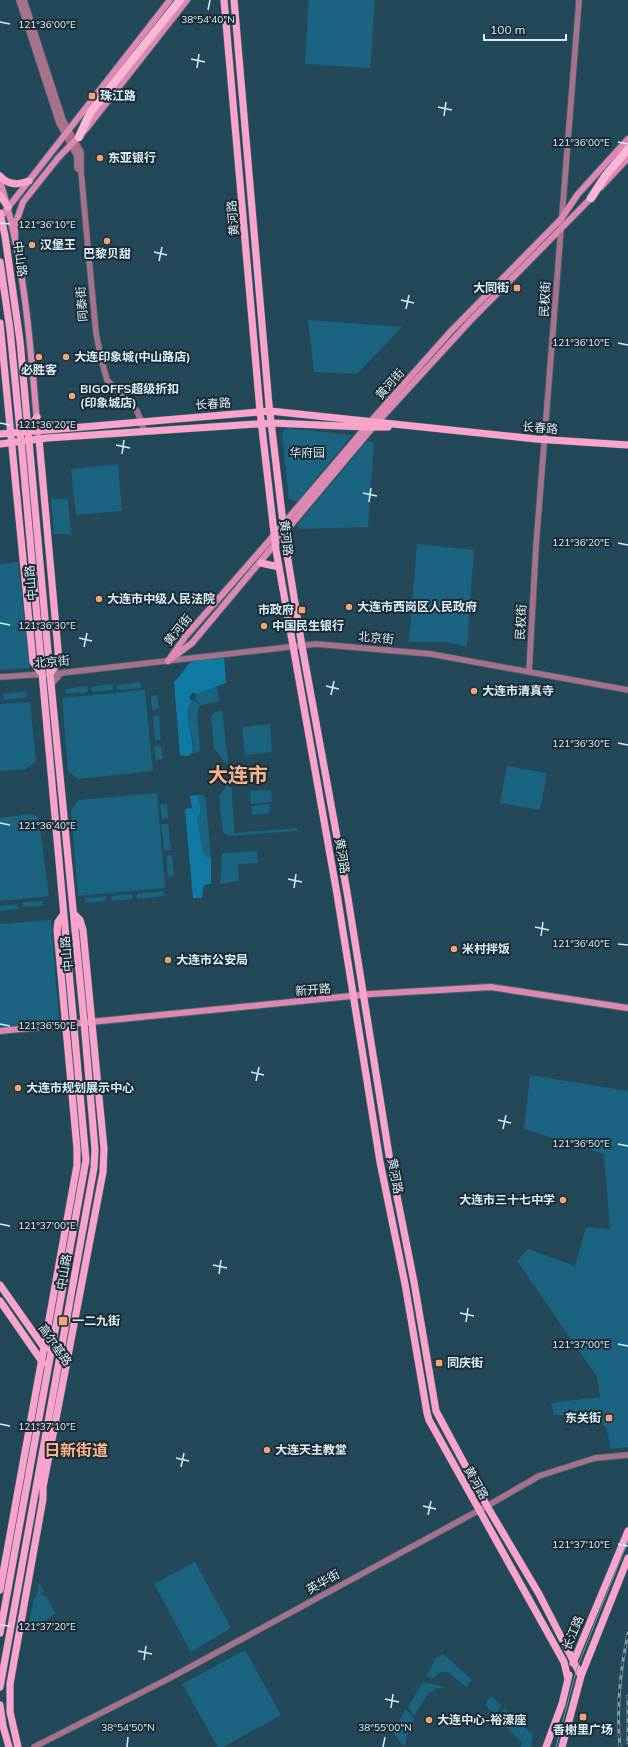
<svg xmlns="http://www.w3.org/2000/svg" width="628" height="1747" viewBox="0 0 628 1747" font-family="Mulish,'Noto Sans SC',sans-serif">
	<rect width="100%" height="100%" fill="#234859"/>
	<!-- green -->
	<path fill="#1a6381" d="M309,0H375L370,68L305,64Z
		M308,320L402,327L357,374L314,372Z
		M286,428L352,435L297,502L289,499L282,433Z
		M367,441L374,443L368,527L299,529L297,525Z
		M118,464L122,511L76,515L71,469Z
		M51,499H68L71,534H54Z
		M417,544L474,550L467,646L445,642H409Z
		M18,562L30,668L0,670V564Z
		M140,682L141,688L117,690V685Z
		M112,684L113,690L92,692L91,687Z
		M87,686L88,692L66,694L65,689Z
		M217,687L219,701L201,705L195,699L196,694L209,688Z
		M145,690L153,771L78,779L68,771L62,698Z
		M26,691L27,697L4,700L3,694Z
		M157,695L159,709L152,710L151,696Z
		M194,700L200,705L197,713L200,750L199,752L192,753L194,745L187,718L188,705Z
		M30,702L36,761L26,769L0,771V704Z
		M222,710L228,763H225L214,748L211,717L215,712Z
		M159,715L161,740H155L153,716Z
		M270,724L272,752L245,755L242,727Z
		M161,746L163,759L156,760L154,747Z
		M507,766L547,773L540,810L500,803Z
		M227,781L231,783L234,820V833L297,828V831L228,836L223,832L219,796L225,788Z
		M271,790L272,802L251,804L250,791Z
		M157,793L165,888L78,896L71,811L78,800Z
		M197,795H204L206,801L211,859L203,854L197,818L201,811Z
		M167,804L168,818L162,819L160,805Z
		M269,804L270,813L252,815L251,806Z
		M32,814L38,817L39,821L49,896L0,901V818Z
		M161,824H168L171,850L164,851Z
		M257,851L258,863L238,864L239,881L220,884L222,853Z
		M172,855L174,876L168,877L166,856Z
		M164,891L165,896L137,899V894Z
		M132,894L133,899L112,901L111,896Z
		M106,896V901L85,903V898Z
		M42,901L43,906L23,907V902Z
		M17,904L18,909L0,911V906Z
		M51,920L59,1021L0,1027V924Z
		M530,1075L628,1091V1447L611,1449L606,1427L590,1417L554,1415L551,1403L600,1397L597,1377L517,1261L528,1249L575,1266L586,1227L610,1229L604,1154L524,1129Z
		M195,1562L231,1628L191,1652L154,1584Z
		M39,1583L44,1591L41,1593L44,1597L46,1596L56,1614L28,1631L34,1597H36Z
		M245,1650L281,1715L223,1747H218L182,1684Z
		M443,1654L472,1680L466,1687L448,1672H440L433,1678L426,1676L436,1658Z
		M423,1682L442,1686L443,1688H437L427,1695L414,1716L408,1707Z
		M491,1696L501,1705L496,1715L485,1705Z
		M504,1708L533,1735L531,1747H521L522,1742L499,1720Z
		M406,1709L414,1719L410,1726L404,1747L393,1732Z"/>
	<!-- forest -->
	<path fill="#0f7ba4" d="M224,658L226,683L196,694L193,692L189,697L192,701C180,714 196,736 192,753L188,756L180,755L174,682C180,677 186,666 191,662C199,657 215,659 224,658Z
		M197,795L201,811L197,818L203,854L211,859V884L204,885L202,898H193L185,809L192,808L190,796Z"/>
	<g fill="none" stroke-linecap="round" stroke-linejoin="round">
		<defs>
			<path id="tertiary" d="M19,0L59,123L77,156V168L81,171
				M24,0L63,120L81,152V171L85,216L96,333L101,358L107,380L137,411L141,421L144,431
				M529,672L536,546L579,0
				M0,677L61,673L316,644L431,654L628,690
				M51,685L61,673
				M34,1747L168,1679L487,1506L539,1476L595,1458L628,1455"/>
			<path id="secondary" d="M0,181C25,260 31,352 38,434
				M601,187L628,158
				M0,218L170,0
				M15,238V225L23,202L58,158L86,129L187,0
				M172,658L192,643L373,427L471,320L594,195
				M168,661L185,637L269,541L371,421L451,331L561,219L578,194L628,139
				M0,1031L371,994L491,987L628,1008"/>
			<path id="primary" d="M224,0L260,411L276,550L337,894L380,1162L405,1284L427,1413L429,1420L564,1662L568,1679
				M234,0L269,405L286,548L302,646L347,892L390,1161L414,1282L436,1411L487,1506L539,1594L581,1676
				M0,176C8,185 19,185 29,181
				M0,195L8,207
				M0,213L5,236L20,341L49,663L84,1022L95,1150L94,1168L0,1687
				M0,262L10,330L22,451L86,1160L0,1633
				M0,323L33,662L42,674
				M28,430L37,417
				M0,434L270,411L536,439L628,445
				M39,439L59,661L50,674
				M0,444L47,438L272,423L366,427H388
				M261,563L279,567
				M0,1285L45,1349
				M0,1301L43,1363
				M0,1590L77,1165V1149L57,930L58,922L63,915
				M573,1663L628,1531
				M0,1705L3,1726L9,1747
				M18,1747L10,1712V1684L43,1499V1487L103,1172L104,1149L83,930L80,920L74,914
				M546,1747L562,1704L569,1675
				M562,1747L581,1676L628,1558"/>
			<path id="trunk" d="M79,137L90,113L180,0
				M591,198L606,175L628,149"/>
		</defs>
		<!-- tertiary casing -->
		<use href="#tertiary" stroke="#446676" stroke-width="7"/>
		<!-- secondary casing -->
		<use href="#secondary" stroke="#446676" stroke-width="8"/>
		<!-- primary casing -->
		<use href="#primary" stroke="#446676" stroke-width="8"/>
		<!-- trunk casing -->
		<use href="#trunk" stroke="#446676" stroke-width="10"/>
		<!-- tertiary -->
		<use href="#tertiary" stroke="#a67189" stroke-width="5.5"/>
		<!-- secondary -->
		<use href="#secondary" stroke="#dd88b0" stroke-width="6"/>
		<!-- primary -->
		<use href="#primary" stroke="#faa3cb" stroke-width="7"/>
		<!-- trunk -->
		<use href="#trunk" stroke="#fcb6d6" stroke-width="8"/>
		<!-- tram -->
		<path stroke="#7b98a6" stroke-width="1" d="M556,1747L577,1668L628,1541"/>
		<defs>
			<path id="rail" d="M628,1696V1743
				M620,1747C616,1708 620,1671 628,1633"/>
		</defs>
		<!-- rail casing -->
		<use href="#rail" stroke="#7b98a6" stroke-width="3"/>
		<!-- rail -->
		<use href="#rail" stroke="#1c2c34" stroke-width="1.5" stroke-dasharray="4.5" stroke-linecap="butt"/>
	</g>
	<!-- ticks -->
	<path fill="none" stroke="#d9edf8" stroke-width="1.5" d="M208,10L210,0M0,22L10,24M191,59L205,62M197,68L199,54M438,107L452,110M444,116L446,102M618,142L628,144M0,223L10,224M154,252L167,255M159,261L162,247M401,300L414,303M406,309L409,295M618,343L628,345M0,423L10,425M116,445L130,448M122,454L124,440M363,493L377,496M369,502L371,488M618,543L628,545M0,623L10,625M79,638L92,641M84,647L87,633M326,686L339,689M331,695L334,681M618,743L628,745M0,823L10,825M288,879L302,882M294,888L296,874M535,927L549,930M541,936L543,922M618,944L628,945M0,1024L10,1026M251,1072L264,1075M256,1081L259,1067M498,1120L511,1123M503,1129L506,1115M618,1144L628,1146M0,1224L10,1226M213,1265L227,1268M219,1274L221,1260M460,1313L474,1316M466,1322L468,1308M618,1344L628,1346M0,1424L10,1426M176,1458L189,1461M181,1467L184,1453M423,1506L436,1509M428,1515L431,1501M618,1544L628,1546M0,1625L10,1626M138,1651L152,1654M144,1660L146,1646M385,1699L399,1702M391,1708L393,1694M127,1747L128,1737M383,1747L385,1737"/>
	<!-- markers -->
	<g fill="#efa377" stroke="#1c2c34" stroke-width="1.5">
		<rect x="88" y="92" width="8" height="8" rx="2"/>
		<circle cx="100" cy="158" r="4"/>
		<circle cx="107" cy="241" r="4"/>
		<circle cx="32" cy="245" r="4"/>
		<rect x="513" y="284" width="8" height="8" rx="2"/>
		<circle cx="39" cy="357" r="4"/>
		<circle cx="66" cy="357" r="4"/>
		<circle cx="72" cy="396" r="4"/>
		<circle cx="99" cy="599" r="4"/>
		<circle cx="349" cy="607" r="4"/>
		<rect x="298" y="606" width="8" height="8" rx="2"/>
		<circle cx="264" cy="626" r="4"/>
		<circle cx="474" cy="691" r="4"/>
		<circle cx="454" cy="949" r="4"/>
		<circle cx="168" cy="960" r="4"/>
		<circle cx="18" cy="1088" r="4"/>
		<circle cx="563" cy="1200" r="4"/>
		<rect x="58" y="1316" width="10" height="10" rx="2"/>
		<rect x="435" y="1359" width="8" height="8" rx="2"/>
		<rect x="605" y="1414" width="8" height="8" rx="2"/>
		<circle cx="267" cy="1450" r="4"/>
		<rect x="579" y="1713" width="8" height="8" rx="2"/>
		<circle cx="429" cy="1720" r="4"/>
	</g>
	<g text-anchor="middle" stroke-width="4" stroke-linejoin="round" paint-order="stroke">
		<!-- poi labels -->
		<g font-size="12" font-weight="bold" fill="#d9edf8" stroke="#1c2c34" text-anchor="start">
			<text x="100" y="100">珠江路</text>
			<text x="108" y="162">东亚银行</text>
			<text x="40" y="249">汉堡王</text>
			<text x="107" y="258" text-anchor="middle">巴黎贝甜</text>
			<text x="509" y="292" text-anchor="end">大同街</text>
			<text x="74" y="361">大连印象城(中山路店)</text>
			<text x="39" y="374" text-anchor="middle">必胜客</text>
			<text x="80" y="393">BIGOFFS超级折扣<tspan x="80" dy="14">(印象城店)</tspan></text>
			<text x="107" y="603">大连市中级人民法院</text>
			<text x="357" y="611">大连市西岗区人民政府</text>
			<text x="294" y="614" text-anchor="end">市政府</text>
			<text x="272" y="630">中国民生银行</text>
			<text x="482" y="695">大连市清真寺</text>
			<text x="462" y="953">米村拌饭</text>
			<text x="176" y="964">大连市公安局</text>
			<text x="26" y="1092">大连市规划展示中心</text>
			<text x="555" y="1204" text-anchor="end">大连市三十七中学</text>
			<text x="72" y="1325">一二九街</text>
			<text x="447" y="1367">同庆街</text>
			<text x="601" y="1422" text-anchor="end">东关街</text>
			<text x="275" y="1454">大连天主教堂</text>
			<text x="437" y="1724">大连中心-裕濠座</text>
			<text x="583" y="1734" text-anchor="middle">香榭里广场</text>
		</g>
		<!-- street labels -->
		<g font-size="12" fill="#d9edf8" stroke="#1c2c34">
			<text transform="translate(233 218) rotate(-95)" y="4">黄河路</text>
			<text transform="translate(20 259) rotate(82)" y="4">中山路</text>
			<text transform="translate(545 299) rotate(-87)" y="4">民权街</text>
			<text transform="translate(82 304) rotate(-95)" y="4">同泰街</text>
			<text transform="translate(390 384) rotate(-48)" y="4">黄河街</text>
			<text transform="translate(213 404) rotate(-4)" y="4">长春路</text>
			<text transform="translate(540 428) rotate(5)" y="4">长春路</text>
			<text transform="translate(286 538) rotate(83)" y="4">黄河路</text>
			<text transform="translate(31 583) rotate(-95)" y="4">中山路</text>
			<text transform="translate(521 622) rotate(-87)" y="4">民权街</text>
			<text transform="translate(178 630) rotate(-51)" y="4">黄河街</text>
			<text transform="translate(376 638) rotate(5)" y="4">北京街</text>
			<text transform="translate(52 662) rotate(-5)" y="4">北京街</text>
			<text transform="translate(342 856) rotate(80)" y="4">黄河路</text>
			<text transform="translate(67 954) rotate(-96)" y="4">中山路</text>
			<text transform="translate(313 990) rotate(-5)" y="4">新开路</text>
			<text transform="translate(395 1176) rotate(79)" y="4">黄河路</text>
			<text transform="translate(64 1272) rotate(-80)" y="4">中山路</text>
			<text transform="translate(55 1345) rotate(55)" y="4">高尔基路</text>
			<text transform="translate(476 1483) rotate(61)" y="4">黄河路</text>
			<text transform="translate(323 1582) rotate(-29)" y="4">英华街</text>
			<text transform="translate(573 1633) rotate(-67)" y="4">长江路</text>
		</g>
		<!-- park labels -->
		<g font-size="12" fill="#d1e6f2" stroke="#1c2c34">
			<text x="307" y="457">华府园</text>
		</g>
		<!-- district labels -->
		<g font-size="16" font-weight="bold" fill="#fbb38a" stroke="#1c2c34">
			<text x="76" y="1456">日新街道</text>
		</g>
		<!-- town labels -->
		<g font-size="20" font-weight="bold" fill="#fbb38a" stroke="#1c2c34">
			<text x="238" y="782">大连市</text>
		</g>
	</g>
	<g font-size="10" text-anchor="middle" fill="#d9edf8" stroke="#1c2c34" stroke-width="4" stroke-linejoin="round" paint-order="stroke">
		<text x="208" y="23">38°54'40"N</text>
		<text x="47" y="28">121°36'00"E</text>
		<text x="581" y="146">121°36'00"E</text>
		<text x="47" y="228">121°36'10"E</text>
		<text x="581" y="346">121°36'10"E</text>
		<text x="47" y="428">121°36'20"E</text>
		<text x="581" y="546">121°36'20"E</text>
		<text x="47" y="629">121°36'30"E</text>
		<text x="581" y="747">121°36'30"E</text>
		<text x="47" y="829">121°36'40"E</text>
		<text x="581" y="947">121°36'40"E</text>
		<text x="47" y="1029">121°36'50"E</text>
		<text x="581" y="1147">121°36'50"E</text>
		<text x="47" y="1229">121°37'00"E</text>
		<text x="581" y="1348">121°37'00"E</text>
		<text x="47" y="1430">121°37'10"E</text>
		<text x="581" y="1548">121°37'10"E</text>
		<text x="47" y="1630">121°37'20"E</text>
		<text x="128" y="1731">38°54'50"N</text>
		<text x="385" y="1731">38°55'00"N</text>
	</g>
	<!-- scale -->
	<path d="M484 34v6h82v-6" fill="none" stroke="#d9edf8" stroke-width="2"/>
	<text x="490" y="34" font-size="12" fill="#d9edf8" stroke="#1c2c34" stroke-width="3" paint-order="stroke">100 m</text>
</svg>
